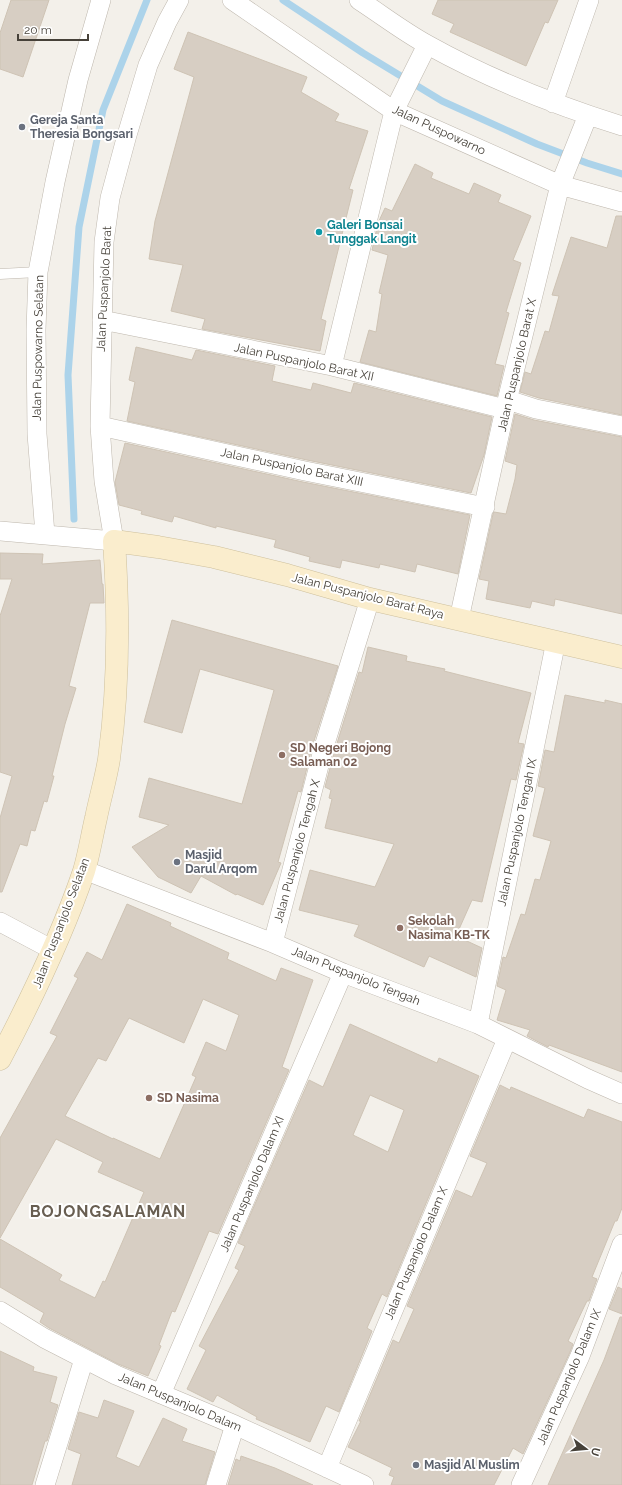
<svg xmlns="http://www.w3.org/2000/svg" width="622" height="1485" viewBox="0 0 622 1485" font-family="Raleway,sans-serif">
	<rect width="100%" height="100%" fill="#f3f0ea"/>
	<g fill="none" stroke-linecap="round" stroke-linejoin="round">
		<!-- stream -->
		<path stroke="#acd3ea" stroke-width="7" d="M283,0L363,53L442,101L537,144L587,163L622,174
			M74,519L68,375L79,227L103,110L147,0"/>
	</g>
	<!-- building -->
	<path fill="#d7cec3" stroke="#cec3b4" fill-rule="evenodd" d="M11,0H49L23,77L0,69V33Z
		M438,0H558L548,23L545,22L526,66L450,32L454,24L432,14Z
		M188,32L307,77L301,92L339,114L335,121L368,131L349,189L353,190L321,319L326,321L320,351L202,329L205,319L171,311L183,265L149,259L155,221L194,77L174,69Z
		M415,164L433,173L431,178L469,194L474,183L501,195L498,202L531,216L513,260L521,263L506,312L509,313L495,364L504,366L497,396L360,362L369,330L376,332L382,294L379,293L388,255L372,250L378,223L385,208L392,211Z
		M616,216H622V415L539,398L520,392L525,372L531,374L545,331L549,332L559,296L552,295L571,237L607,248Z
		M136,347L192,360L196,350L275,366L272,381L311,390L313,383L351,393L354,383L492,417L484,455L471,493L307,460L127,421L135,382L129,380Z
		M515,414L534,420L622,437V614L555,599L554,606L532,601L530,608L486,599L489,581L479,579L493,514L494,512L506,514L515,479L517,465L505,461Z
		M125,443L303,482L470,515L458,574L417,564L415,572L380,564L379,568L342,560L340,568L309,561L310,557L274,547L276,540L216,526V528L174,516L172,522L141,514L142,511L119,505L115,482Z
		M0,553L43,554L42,564L100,560L102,584H103L104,603H90L69,686L76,688L65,724L52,776H54L47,802L44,801L35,831L31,830L27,846L20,844L2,892H0V818L12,776L0,772V616L12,579H0Z
		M172,620L338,666L312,747L301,792L298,791L278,862L281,863L263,905L237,894L236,895L201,876L191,893L158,877L132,847L169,825L139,817L149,778L242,804L274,690L200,669L182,733L144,722Z
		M368,647L407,656L406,661L445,669L444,671L531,693L518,743L524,744L516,780L511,779L482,902L472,900L456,936L482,948L476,977L429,956L424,967L354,936L359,925L299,910L310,870L375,887L394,844L325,828L332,799L329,798L331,790L325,787L334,753L359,672L362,673Z
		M565,695L605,703V700L622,704V1072L549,1045L548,1047L527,1036L530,1030L497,1020L506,990L497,986L503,957L506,958L521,914L525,915L535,879L540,880L551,841L533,836L545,788L538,786L545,750L554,752Z
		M127,904L171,923L170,926L229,953L227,959L276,981L281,968L313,980L282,1067L289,1070L218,1234L209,1231L175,1312L172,1311L159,1345L161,1346L148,1376L118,1364L49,1328L40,1322L44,1313L0,1287V1239L62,1275L59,1280L95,1298L103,1281L105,1282L144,1192L98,1172L103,1162L56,1139L0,1238V1138L57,1036L50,1033L78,978L74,976L87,952L102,960ZM203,999L239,1015L226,1051L206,1042L192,1075L196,1077L160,1159L113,1138V1139L65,1116L98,1058L106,1061L129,1018L184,1043Z
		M350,1024L437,1063L439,1058L479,1076L387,1297L382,1294L367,1328L372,1331L339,1412L326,1406L310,1442L256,1419L257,1417L217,1395L213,1402L187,1389L206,1350L199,1346L239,1270L235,1268L245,1246L238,1243L309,1080L323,1087ZM370,1095L404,1110L388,1152L353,1135Z
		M500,1085L510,1090L511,1087L584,1118L588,1109L622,1122V1208L617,1221H615L592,1277L597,1279L589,1301H587L584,1307L568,1341L573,1344L570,1352L523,1454L513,1448L494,1485H391L394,1477L389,1475L392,1468L348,1447L361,1421H359L393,1340L399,1343L414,1309L407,1306L456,1190L472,1197L487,1163L470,1156Z
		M618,1287L622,1289V1314L609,1309Z
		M620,1317H622V1485H548L604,1360Z
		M0,1351L34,1367L33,1371L57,1377L50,1402L58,1405L47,1441H45L32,1485H0Z
		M104,1400L134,1411L116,1457L139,1467L163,1418L187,1429L182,1441L215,1452L205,1485H72L81,1454L68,1449L79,1412L98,1418Z
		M241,1456L275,1468L313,1485H228L236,1459L240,1461Z"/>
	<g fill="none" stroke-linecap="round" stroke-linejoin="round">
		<defs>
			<path id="lane" d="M0,274L38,272"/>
			<path id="street" d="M232,0L394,111L560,185L622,202
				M359,0C382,15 404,32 428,45C489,79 555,105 622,126
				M553,103L589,0
				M102,320L332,366L505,409
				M332,366L394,111L427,45
				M508,400L536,409L622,426
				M100,426L305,471L485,507
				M0,531L114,541L104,481L100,426L104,242L110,198L127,135L148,65L167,22L179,0
				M45,534L37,434L36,330L38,272L55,182L78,80L101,0
				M459,619L505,409L560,185L588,115
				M84,870L273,943L343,973L478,1024L588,1079L622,1094
				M0,922L53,950
				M273,943L323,750L370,599
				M478,1024L556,641
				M0,1311L44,1338L116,1375L235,1425L364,1485
				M161,1394L343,973
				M327,1468L507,1039
				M45,1485L84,1359
				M216,1485L235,1425
				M521,1485L580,1356L622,1244"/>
			<path id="secondary" d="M0,1059C32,998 62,936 84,871C89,854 92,835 96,818C100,798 106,778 109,759C119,686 119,613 114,541L158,547L214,557L287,575L370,599L622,657"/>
		</defs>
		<!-- lane casing -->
		<use href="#lane" stroke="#beb7ad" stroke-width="11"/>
		<!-- street casing -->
		<use href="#street" stroke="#beb7ad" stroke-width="20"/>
		<!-- secondary casing -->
		<use href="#secondary" stroke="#cec09d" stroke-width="23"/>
		<!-- lane -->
		<use href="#lane" stroke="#fff" stroke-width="10"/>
		<!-- street -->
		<use href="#street" stroke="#fff" stroke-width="19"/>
		<!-- secondary -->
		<use href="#secondary" stroke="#faedcd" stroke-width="22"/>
	</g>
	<!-- markers -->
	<g fill="#6b7280" stroke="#fff" stroke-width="1.5">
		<circle cx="22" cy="127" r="4"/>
		<circle cx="177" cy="862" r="4"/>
		<circle cx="416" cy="1465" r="4"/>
	</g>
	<circle fill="#0f9aa8" stroke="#fff" stroke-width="1.5" cx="319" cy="232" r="4"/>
	<g fill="#8d6e63" stroke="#fff" stroke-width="1.5">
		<circle cx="282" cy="755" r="4"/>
		<circle cx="400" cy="928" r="4"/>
		<circle cx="149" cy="1098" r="4"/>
	</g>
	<g text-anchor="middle" stroke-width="4" stroke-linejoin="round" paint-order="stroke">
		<!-- worship labels -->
		<g font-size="12" font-weight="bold" fill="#5b616d" stroke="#fff" text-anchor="start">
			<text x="30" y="124">Gereja Santa<tspan x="30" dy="14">Theresia Bongsari</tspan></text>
			<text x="185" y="859">Masjid<tspan x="185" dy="14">Darul Arqom</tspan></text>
			<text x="424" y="1469">Masjid Al Muslim</text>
		</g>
		<!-- street labels -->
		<g font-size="12" fill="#464139" stroke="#fff">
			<text transform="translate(439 130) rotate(25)" y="4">Jalan Puspowarno</text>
			<text transform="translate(104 289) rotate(-87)" y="4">Jalan Puspanjolo Barat</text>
			<text transform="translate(38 348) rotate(-89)" y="4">Jalan Puspowarno Selatan</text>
			<text transform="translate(304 362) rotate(12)" y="4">Jalan Puspanjolo Barat XII</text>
			<text transform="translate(517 365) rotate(-77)" y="4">Jalan Puspanjolo Barat X</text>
			<text transform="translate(292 467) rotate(12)" y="4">Jalan Puspanjolo Barat XIII</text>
			<text transform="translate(368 596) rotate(14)" y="4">Jalan Puspanjolo Barat Raya</text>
			<text transform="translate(517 832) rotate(-78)" y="4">Jalan Puspanjolo Tengah IX</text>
			<text transform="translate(297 851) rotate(-75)" y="4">Jalan Puspanjolo Tengah X</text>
			<text transform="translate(61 923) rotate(-69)" y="4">Jalan Puspanjolo Selatan</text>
			<text transform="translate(356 976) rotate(22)" y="4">Jalan Puspanjolo Tengah</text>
			<text transform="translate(252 1184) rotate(-67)" y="4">Jalan Puspanjolo Dalam XI</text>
			<text transform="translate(416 1253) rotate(-67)" y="4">Jalan Puspanjolo Dalam X</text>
			<text transform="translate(569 1377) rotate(-67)" y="4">Jalan Puspanjolo Dalam IX</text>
			<text transform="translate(180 1402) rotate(23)" y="4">Jalan Puspanjolo Dalam</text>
		</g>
		<!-- culture labels -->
		<g font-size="12" font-weight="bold" fill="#0d838f" stroke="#fff" text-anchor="start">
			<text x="327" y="229">Galeri Bonsai<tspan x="327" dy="14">Tunggak Langit</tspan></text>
		</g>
		<!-- education labels -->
		<g font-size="12" font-weight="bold" fill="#785e54" stroke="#fff" text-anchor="start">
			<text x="290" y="752">SD Negeri Bojong<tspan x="290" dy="14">Salaman 02</tspan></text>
			<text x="408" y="925">Sekolah<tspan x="408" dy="14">Nasima KB-TK</tspan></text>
			<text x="157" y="1102">SD Nasima</text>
		</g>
		<!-- district labels -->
		<g font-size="16" font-weight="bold" letter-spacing="1" fill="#685e51" stroke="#fff">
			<text x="108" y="1217">BOJONGSALAMAN</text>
		</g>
	</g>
	<!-- north arrow -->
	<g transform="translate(586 1449) rotate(106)" stroke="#ffffff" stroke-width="3" paint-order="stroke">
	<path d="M0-3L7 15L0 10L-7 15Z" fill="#464139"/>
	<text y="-6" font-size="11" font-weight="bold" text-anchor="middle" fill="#464139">U</text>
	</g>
	<!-- scale -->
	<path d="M18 34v6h70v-6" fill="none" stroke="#464139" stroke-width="2"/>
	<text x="24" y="34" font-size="12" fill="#464139" stroke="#ffffff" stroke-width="3" paint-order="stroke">20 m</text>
</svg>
